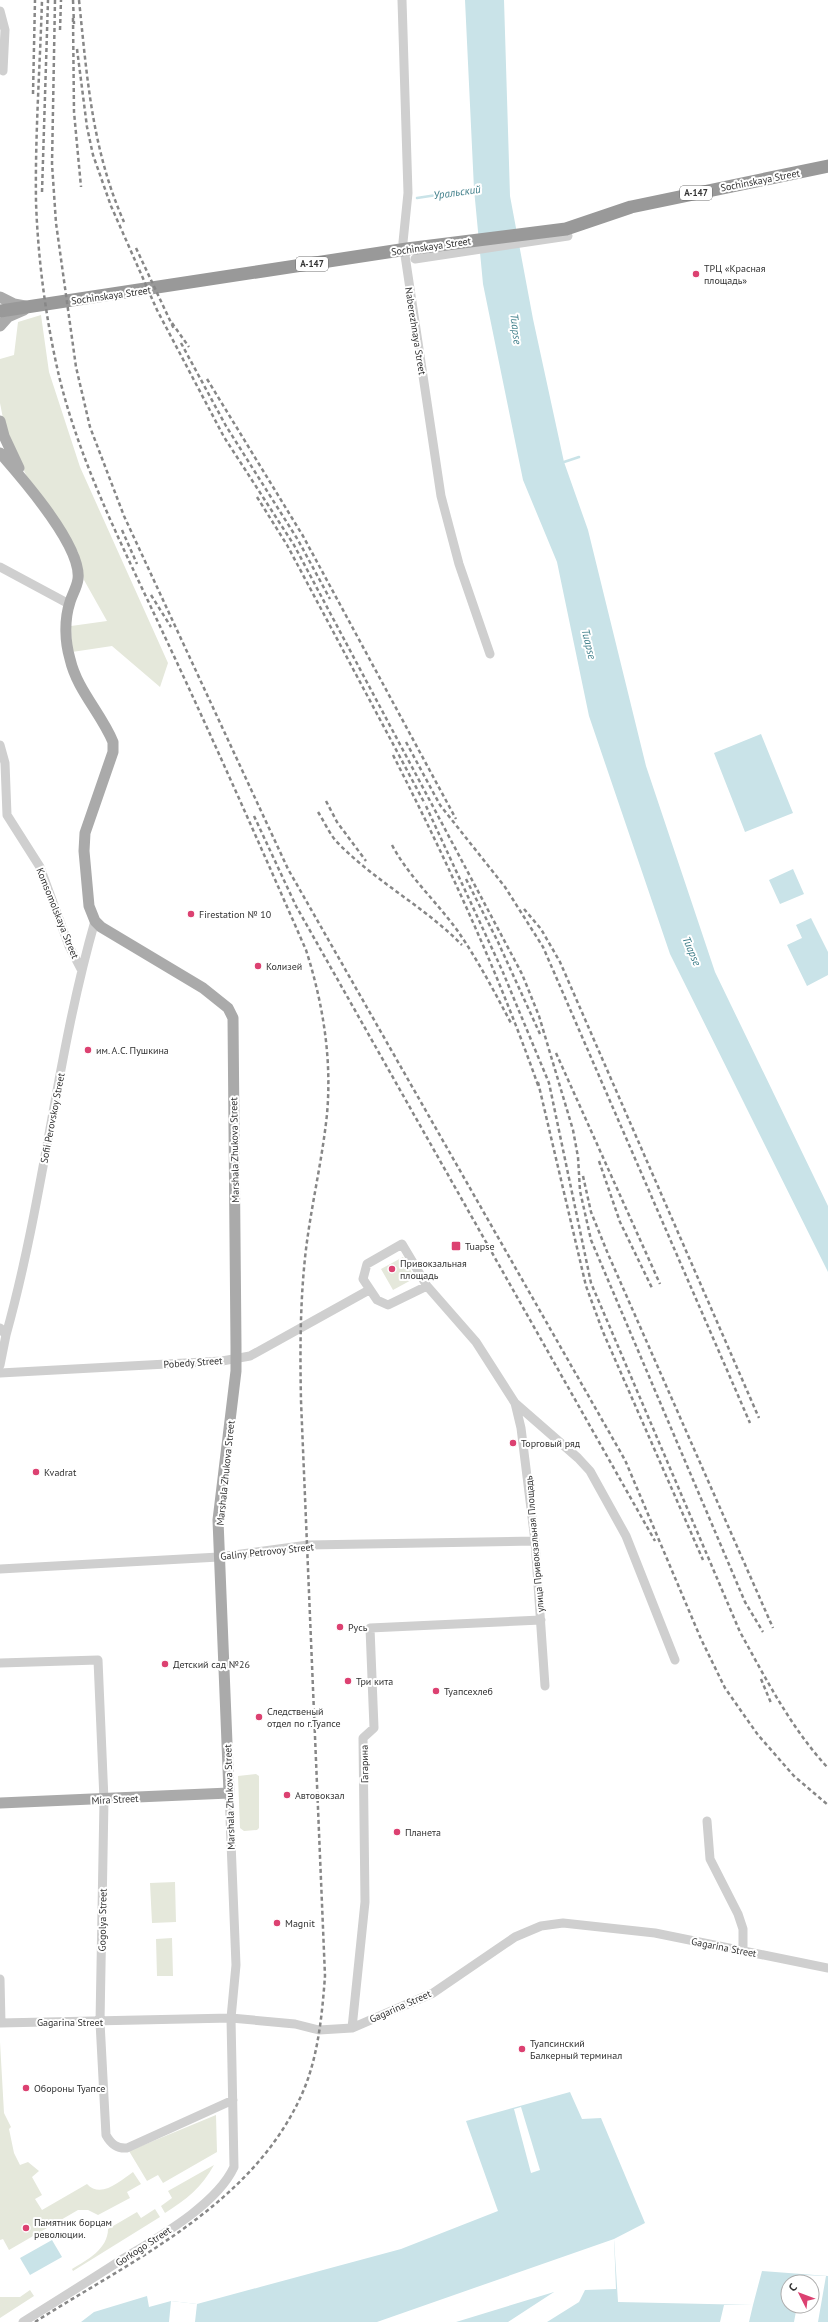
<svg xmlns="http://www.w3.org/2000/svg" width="828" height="2322" viewBox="0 0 828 2322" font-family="'PT Sans',sans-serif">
	<rect width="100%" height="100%" fill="#fff"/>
	<!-- green -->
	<path fill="#e5e8db" d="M41,315L49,372L80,467L168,663L160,687L112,646L72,652L71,626L107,621L84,580L78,552L28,479L6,434L0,403V359L14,355L18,322Z
		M403,1257L415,1278L393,1290L381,1269Z
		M256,1774L259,1776V1828L257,1830L244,1831L240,1828L238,1776Z
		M175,1882L176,1922L152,1923L150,1883Z
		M172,1938L173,1976H157L156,1939Z
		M0,2042L4,2113L11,2127L9,2129L14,2153L20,2165L28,2162L39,2171L32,2177L42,2195L35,2199L42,2210L87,2184C101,2199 120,2181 133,2172L141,2184L127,2192L130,2198L98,2215L88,2210H78L9,2250L3,2239L0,2240Z
		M216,2115L217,2152L163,2183L158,2175L147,2181L129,2151Z
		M214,2165C202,2187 186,2200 165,2213L161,2206L172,2198L168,2191Z
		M155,2209L160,2217L73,2271L72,2269C87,2260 108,2249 108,2229L137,2212L141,2218Z
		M30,2290L34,2296L0,2318V2297H20Z"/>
	<!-- water -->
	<path fill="#c9e3e8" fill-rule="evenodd" d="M465,0H504L510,196L533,319L564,462L588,530L646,766L715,972L828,1206V1272L670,954L589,716L557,562L523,480L483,284L474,189Z
		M761,734L793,813L745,832L714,753Z
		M793,869L804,894L780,904L769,880Z
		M811,918L828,952V975L807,986L787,945L802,938L796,925Z
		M570,2092L582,2119L601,2118L645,2223L614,2239L618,2302L753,2305L762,2271L828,2276V2322H81L94,2312L147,2296L149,2307L171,2301L197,2304L401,2249L498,2211L466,2121ZM788,2282H812V2306H788Z
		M52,2240L62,2257L30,2275L20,2258Z"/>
	<!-- pier -->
	<path fill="#fff" d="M521,2107L540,2170L531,2173L514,2109Z
		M614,2239L616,2289L585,2290L579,2302L547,2322H508L554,2292L456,2322H377Z
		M803,2275L826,2276L818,2322H794L797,2306H812V2282H802Z
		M171,2301L197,2304L195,2322H169Z
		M724,2305H753L749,2322H720Z"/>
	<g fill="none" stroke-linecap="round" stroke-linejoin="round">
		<!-- stream -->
		<path stroke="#c9e3e8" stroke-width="2.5" d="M417,198L476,189
			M564,462L579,457"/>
		<!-- minor -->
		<path stroke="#cfcfcf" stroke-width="9" d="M402,0L408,193L403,242L441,496L459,564L490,654
			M0,11L5,30L3,71
			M415,259L568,236
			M0,567L69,604
			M0,745L5,763L7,815L40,867L69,946L81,969
			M427,1286L388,1305L377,1300L363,1279L367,1264L402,1244L427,1286L476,1342L515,1403L521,1428L535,1541L545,1686
			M0,1328L6,1335L0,1365
			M6,1335C44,1199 56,1057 95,921
			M0,1373L222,1361L250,1356L369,1290
			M515,1403L578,1458L590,1471L626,1536L675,1660
			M0,1569L219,1557L308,1545L535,1541
			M0,1663L98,1660L104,1800L100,2022L106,2135C111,2144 117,2149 127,2148L233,2100
			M707,1821L710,1859L738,1914L743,1929V1950
			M0,1979L1,2023
			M0,2023L231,2018L295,2024L319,2030L352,2028L433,1993L515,1937L541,1926L563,1923L655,1933L828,1968
			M352,2028L365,1902L363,1738L374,1728L370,1628L541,1620
			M23,2322C55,2302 87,2282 118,2262C155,2239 216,2206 234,2167L231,2018L236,1965L229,1793"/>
		<!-- major -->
		<path stroke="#aaa" stroke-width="11" d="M0,297L14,304L25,306
			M0,326L8,317L24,310
			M0,421L4,436L19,468
			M0,453C22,478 82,546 78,579C77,587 72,595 70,602C64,620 65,642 70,659C77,690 101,713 113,742V752L85,833L84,851L89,906L95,921L101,927L203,988L228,1008L233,1018L236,1346V1371L218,1520L229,1793L0,1803"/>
		<!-- highway -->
		<path stroke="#999" stroke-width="13" d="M0,311L407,249L566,229L631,207L828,166"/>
		<!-- rail -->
		<path stroke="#878787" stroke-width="2.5" stroke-dasharray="4 3" stroke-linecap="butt" d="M55,0L52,164L56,223L76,367L90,427L124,516L288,869L625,1460L701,1639L725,1688L758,1735L794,1776L828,1805
			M73,0L74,24
			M79,0C87,77 92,150 124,222
			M73,18L74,112L81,187
			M60,30L61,0
			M77,49L87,127L93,155L111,206L157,310L224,437L294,545L522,974L539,1016L573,1130L578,1157L580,1191L591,1240L745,1602L763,1632
			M33,94L35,0
			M42,192L48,0
			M136,248L174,329
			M172,323L189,347
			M181,343L226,426L298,540L330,599
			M207,379L303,536L456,819
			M257,497L287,545L425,804
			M122,530L137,564
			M151,595L171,627
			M406,742L440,805L505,887L543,947L750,1423
			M393,755C448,863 499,974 539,1088
			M326,801L337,822L366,861
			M426,806L502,970L549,1083L591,1283L740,1632C766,1679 791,1728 828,1768
			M318,812C324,821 329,833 336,841C374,881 424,906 462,945
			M254,816L296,906L655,1541
			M392,845C409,877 436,901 457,930C478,960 495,993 512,1025
			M466,879L498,942L540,1034
			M524,909L541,929L560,962L759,1418
			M556,1053L660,1284
			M538,1082L586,1286L603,1332L703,1560
			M599,1161L620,1222L652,1288
			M583,1176L591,1212L608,1254L773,1628
			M761,1679L771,1703
			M35,2322C132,2260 252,2206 302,2094C318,2058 322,2016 325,1976L301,1401C300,1353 300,1306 305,1258C310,1210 322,1163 327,1114C332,1059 323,1003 306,950C260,845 214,741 165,637C126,553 81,467 59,376C46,320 38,260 36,202C35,135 40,67 42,0"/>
	</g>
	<!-- markers -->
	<g fill="#dc4171" stroke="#fff" stroke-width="1.5">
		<circle cx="696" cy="274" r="4"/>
		<circle cx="191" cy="914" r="4"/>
		<circle cx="258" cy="966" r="4"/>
		<circle cx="88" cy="1050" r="4"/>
		<rect x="451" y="1241" width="10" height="10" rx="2"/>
		<circle cx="392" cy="1269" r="4"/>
		<circle cx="513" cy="1443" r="4"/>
		<circle cx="36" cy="1472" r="4"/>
		<circle cx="340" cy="1627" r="4"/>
		<circle cx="165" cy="1664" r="4"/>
		<circle cx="348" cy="1681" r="4"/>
		<circle cx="436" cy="1691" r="4"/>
		<circle cx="259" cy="1717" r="4"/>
		<circle cx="287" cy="1795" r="4"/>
		<circle cx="397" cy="1832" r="4"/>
		<circle cx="277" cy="1923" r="4"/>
		<circle cx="522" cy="2049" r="4"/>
		<circle cx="26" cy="2088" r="4"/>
		<circle cx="26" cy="2228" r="4"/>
	</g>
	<g text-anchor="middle" stroke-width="4" stroke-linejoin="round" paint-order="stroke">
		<!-- shield labels -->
		<g fill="#fff" stroke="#707070" stroke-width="1">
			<rect x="680" y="186" width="32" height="14" rx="3"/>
			<rect x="296" y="257" width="32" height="14" rx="3"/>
		</g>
		<g font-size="9" font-weight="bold" fill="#323232">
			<text x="696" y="196">А-147</text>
			<text x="312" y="267">А-147</text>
		</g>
		<!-- street labels -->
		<g font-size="10" fill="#323232" stroke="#fff">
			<text transform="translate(760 180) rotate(-11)" y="4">Sochinskaya Street</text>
			<text transform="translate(431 246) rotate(-8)" y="4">Sochinskaya Street</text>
			<text transform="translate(111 295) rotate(-8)" y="4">Sochinskaya Street</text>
			<text transform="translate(416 331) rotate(81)" y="4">Naberezhnaya Street</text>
			<text transform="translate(58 913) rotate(68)" y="4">Komsomolskaya Street</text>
			<text transform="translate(52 1118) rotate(-79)" y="4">Sofii Perovskoy Street</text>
			<text transform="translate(234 1150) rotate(-91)" y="4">Marshala Zhukova Street</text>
			<text transform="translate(193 1362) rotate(-4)" y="4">Pobedy Street</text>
			<text transform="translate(225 1473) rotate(-84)" y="4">Marshala Zhukova Street</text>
			<text transform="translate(534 1544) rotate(-95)" y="4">улица Привокзальная Площадь</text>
			<text transform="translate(267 1551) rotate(-6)" y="4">Galiny Petrovoy Street</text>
			<text transform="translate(364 1764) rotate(-91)" y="4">Гагарина</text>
			<text transform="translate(229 1797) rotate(-92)" y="4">Marshala Zhukova Street</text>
			<text transform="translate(115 1799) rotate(-3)" y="4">Mira Street</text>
			<text transform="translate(102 1920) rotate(-89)" y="4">Gogolya Street</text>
			<text transform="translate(724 1947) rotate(11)" y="4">Gagarina Street</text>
			<text transform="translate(400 2006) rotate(-24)" y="4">Gagarina Street</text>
			<text x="70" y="2026">Gagarina Street</text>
			<text transform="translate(143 2246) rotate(-33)" y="4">Gorkogo Street</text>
		</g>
		<!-- poi labels -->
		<g font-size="10" fill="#323232" stroke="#fff" text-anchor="start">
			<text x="704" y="272">ТРЦ «Красная<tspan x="704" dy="12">площадь»</tspan></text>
			<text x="199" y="918">Firestation № 10</text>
			<text x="266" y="970">Колизей</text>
			<text x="96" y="1054">им. А.С. Пушкина</text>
			<text x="465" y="1250">Tuapse</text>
			<text x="400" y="1267">Привокзальная<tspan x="400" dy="12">площадь</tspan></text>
			<text x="521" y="1447">Торговый ряд</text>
			<text x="44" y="1476">Kvadrat</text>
			<text x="348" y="1631">Русь</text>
			<text x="173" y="1668">Детский сад №26</text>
			<text x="356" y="1685">Три кита</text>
			<text x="444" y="1695">Туапсехлеб</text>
			<text x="267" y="1715">Следственый<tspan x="267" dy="12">отдел по г.Туапсе</tspan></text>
			<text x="295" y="1799">Автовокзал</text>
			<text x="405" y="1836">Планета</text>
			<text x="285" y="1927">Magnit</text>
			<text x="530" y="2047">Туапсинский<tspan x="530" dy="12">Балкерный терминал</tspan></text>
			<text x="34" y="2092">Обороны Туапсе</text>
			<text x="34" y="2226">Памятник борцам<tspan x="34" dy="12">революции.</tspan></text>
		</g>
		<!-- water labels -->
		<g font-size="11" font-style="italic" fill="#407f8a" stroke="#fff">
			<text transform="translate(457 192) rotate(-8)" y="4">Уральский</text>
			<text transform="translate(516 329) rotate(83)" y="4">Tuapse</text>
			<text transform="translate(589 644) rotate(76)" y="4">Tuapse</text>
			<text transform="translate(692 951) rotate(67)" y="4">Tuapse</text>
		</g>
	</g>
	<!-- north arrow -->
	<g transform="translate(800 2294) rotate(312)"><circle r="19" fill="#ffffff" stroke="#adadad"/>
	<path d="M0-3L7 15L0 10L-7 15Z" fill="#dc4171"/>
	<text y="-6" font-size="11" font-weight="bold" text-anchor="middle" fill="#323232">С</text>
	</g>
</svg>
